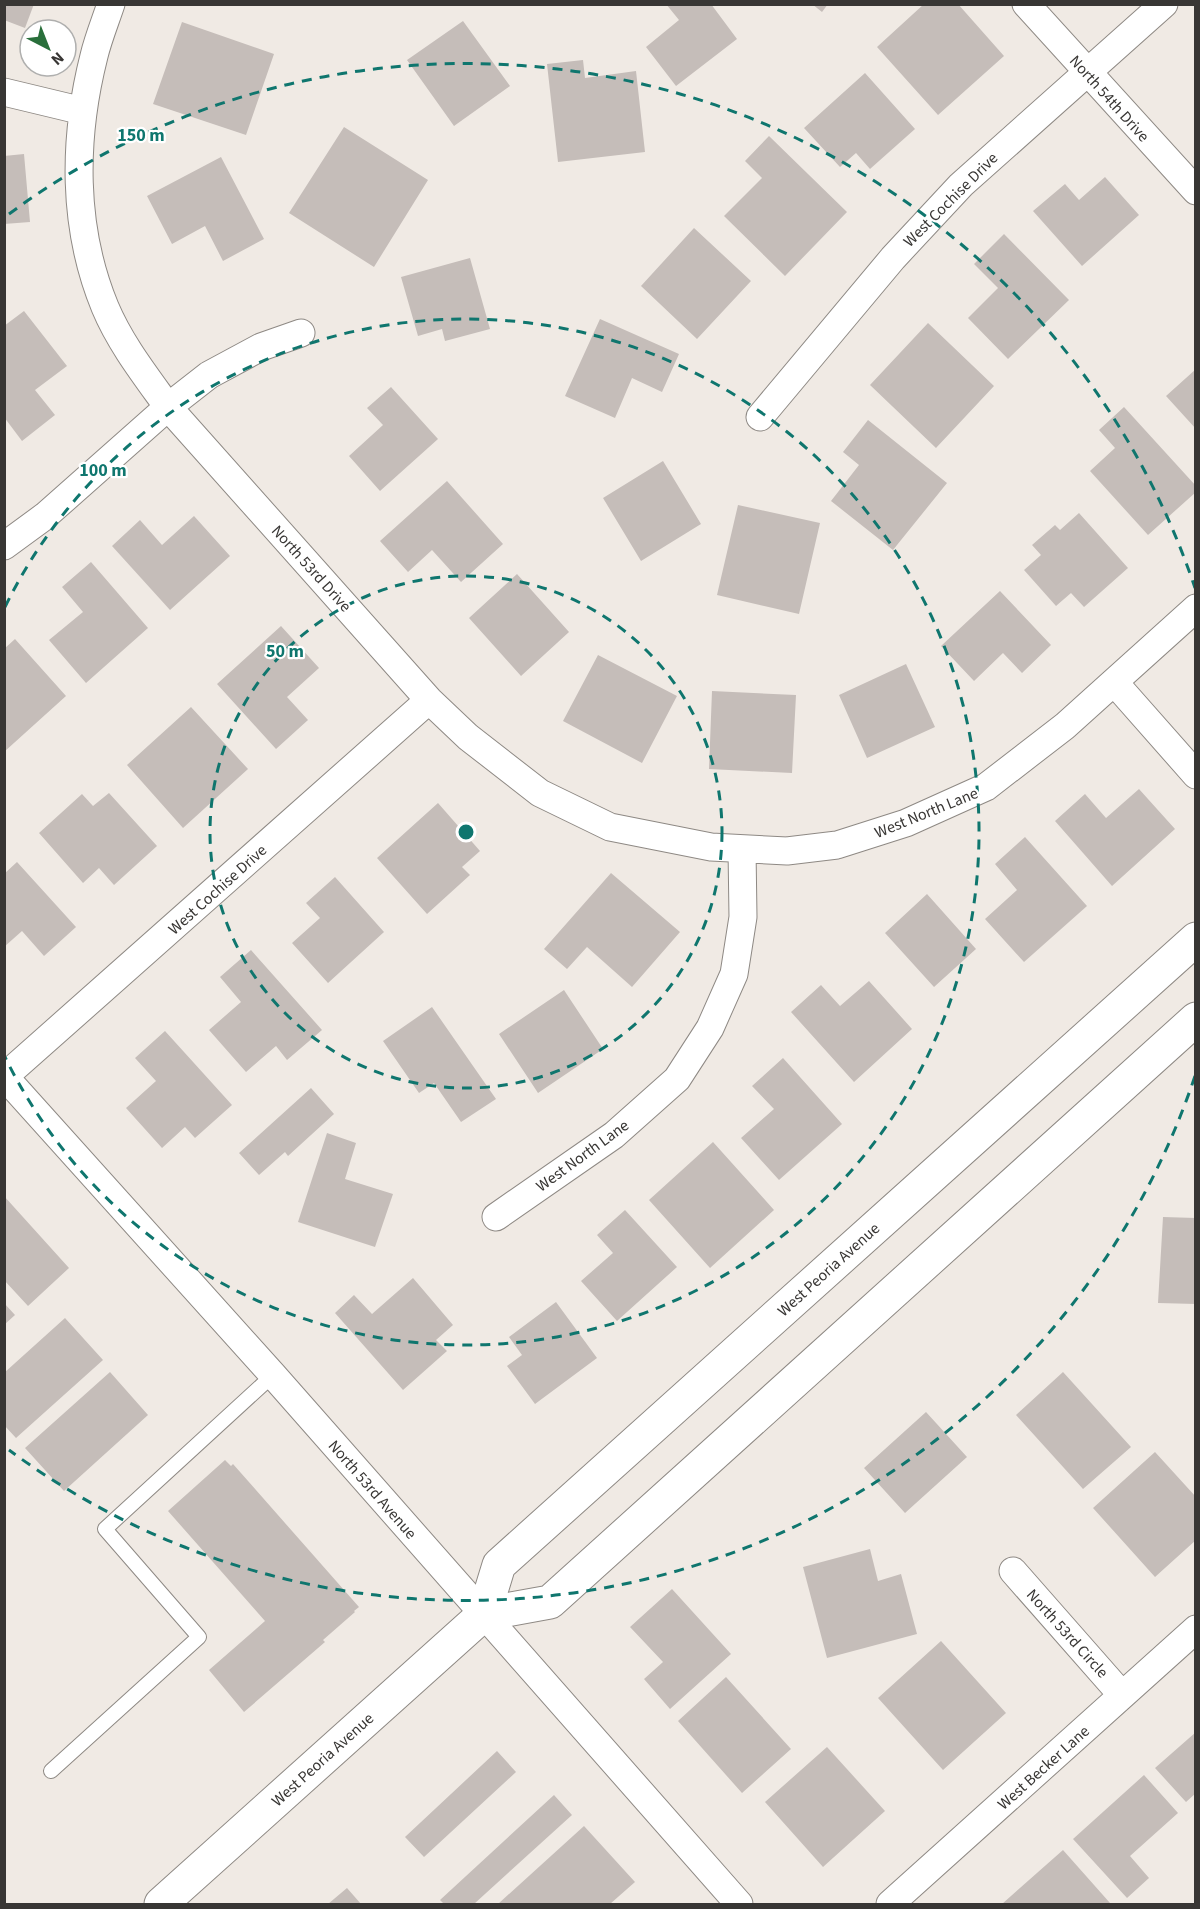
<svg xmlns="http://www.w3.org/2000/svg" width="1200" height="1909" viewBox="0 0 1200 1909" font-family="'Source Sans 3',sans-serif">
	<rect width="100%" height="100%" fill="#f0eae4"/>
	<!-- building -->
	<path fill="#c5bdb9" d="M4,4H34L25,28L4,20Z
		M666,4H711L737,39L676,86L646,47L679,20Z
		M812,4H828L822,12Z
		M924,4H958L1004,56L938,115L877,47Z
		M463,21L510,86L454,126L407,60Z
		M182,22L274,54L246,135L153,104Z
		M583,60L585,78L636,71L645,152L558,162L547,64Z
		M865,73L915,129L870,169L856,153L840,167L804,128Z
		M344,127L428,180L374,267L289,213Z
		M769,136L847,212L785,276L724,216L762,178L745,161Z
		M24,154L30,222L4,224V156Z
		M221,157L264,239L223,261L205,226L172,244L147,196Z
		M1105,177L1139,215L1082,266L1033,211L1065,184L1079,200Z
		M694,228L751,281L697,339L641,286Z
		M1004,234L1069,300L1008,359L968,318L998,288L974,264Z
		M470,258L490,329L445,341L442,329L418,336L401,277Z
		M24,311L67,366L35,390L55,415L22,441L4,417V326Z
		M600,319L679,354L662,392L632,378L615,418L565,396Z
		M928,323L994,386L936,448L870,385Z
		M1196,369V429L1166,396Z
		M391,387L438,439L380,491L349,456L383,425L367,408Z
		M1124,407L1196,486V492L1148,535L1090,471L1115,448L1099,430Z
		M868,420L947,483L893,550L831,501L859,465L843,452Z
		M663,461L701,524L641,561L603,498Z
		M447,481L503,544L461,582L432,550L408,572L380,541Z
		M738,505L820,523L799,614L717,595Z
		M1079,513L1128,568L1084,607L1071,593L1056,606L1024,570L1041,555L1032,545L1055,525L1060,530Z
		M194,516L230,556L170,610L112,546L140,520L162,545Z
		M91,562L148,628L86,683L49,640L83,612L62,587Z
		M517,574L569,632L521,676L469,618Z
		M1000,591L1051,645L1022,673L1003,653L974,681L941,646Z
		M281,626L319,668L287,697L308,720L276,749L217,684Z
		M15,639L66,696L4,752V649Z
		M598,655L677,696L642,763L563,721Z
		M906,664L935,727L867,758L839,695Z
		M712,691L796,695L792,773L709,769Z
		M191,707L248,769L183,828L127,765Z
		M1139,789L1175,829L1112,886L1055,821L1085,794L1106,818Z
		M109,793L157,846L114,885L99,868L83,883L39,833L82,794L93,806Z
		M438,803L480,851L462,867L470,875L427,914L377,858Z
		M1025,837L1087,906L1024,962L985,919L1017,890L995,864Z
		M17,862L76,927L44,956L22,931L4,947V874Z
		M611,873L680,932L632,987L587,947L567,969L544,949Z
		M335,877L384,932L328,983L292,943L320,918L306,903Z
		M927,894L976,949L934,987L885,933Z
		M251,950L322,1030L287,1060L276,1046L246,1072L209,1030L241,1002L220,977Z
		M869,981L912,1029L854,1082L791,1012L821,985L840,1006Z
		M564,990L603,1049L538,1093L499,1034Z
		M432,1007L496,1099L461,1122L434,1083L419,1093L383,1041Z
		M165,1031L232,1105L195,1138L185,1127L162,1148L126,1108L156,1081L135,1058Z
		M783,1058L842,1124L779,1180L741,1138L774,1109L752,1086Z
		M311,1088L334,1114L288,1156L285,1152L259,1175L239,1153Z
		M327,1133L356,1143L345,1179L393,1194L375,1247L298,1222Z
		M713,1142L774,1210L710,1268L649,1200Z
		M4,1196L69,1268L28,1306L4,1280Z
		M625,1210L677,1267L617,1321L581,1281L613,1253L597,1235Z
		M1163,1217L1196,1218V1304L1158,1303Z
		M413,1278L453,1325L436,1340L447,1351L403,1390L335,1313L354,1295L372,1314Z
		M556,1302L597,1358L535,1404L507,1366L522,1355L509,1337Z
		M4,1303L15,1315L4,1325Z
		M65,1318L103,1360L16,1438L4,1425V1373Z
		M110,1372L148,1415L64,1491L25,1448Z
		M1063,1372L1131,1447L1083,1489L1016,1415Z
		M926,1412L967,1457L905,1513L864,1468Z
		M1155,1452L1196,1497V1540L1155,1577L1093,1508Z
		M225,1460L231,1466L233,1464L359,1607L354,1611L355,1612L323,1640L325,1642L244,1712L209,1670L265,1621L168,1511Z
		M870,1549L878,1581L901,1574L917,1634L827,1658L803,1567Z
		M672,1589L731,1654L670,1709L644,1679L663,1662L630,1627Z
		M941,1641L1006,1713L943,1770L878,1698Z
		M726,1677L791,1749L742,1793L678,1721Z
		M1196,1732V1793L1186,1802L1155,1768Z
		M827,1747L885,1811L823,1867L765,1802Z
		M497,1751L516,1772L424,1857L405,1837Z
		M1144,1775L1178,1813L1130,1856L1149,1878L1127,1898L1073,1839Z
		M554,1795L572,1815L474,1904H444L440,1900Z
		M584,1826L635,1882L610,1904H498Z
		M1063,1850L1110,1903L1109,1904H1002Z
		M347,1888L361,1904H328Z"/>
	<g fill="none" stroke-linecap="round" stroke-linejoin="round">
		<defs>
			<path id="lane" d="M51,1771L199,1637L105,1529L273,1375"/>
			<path id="street" d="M111,4C105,22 98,39 94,56C73,139 72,227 105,307C120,343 145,375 168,407L429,700L468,737L540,793L610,827L711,847L787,851L837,845L906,823L986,787L1065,726L1196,608
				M1026,4L1196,191
				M4,92L83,111
				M760,417L893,258L961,185L1164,4
				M4,546L45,516L168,407L209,375L261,347L301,333
				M1114,682L1196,775
				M4,1076L273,1375L739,1904
				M4,1077L429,700
				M496,1217L614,1135L677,1079L710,1028L734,974L743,917L742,849
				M1013,1571L1122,1695
				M890,1904L1196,1629"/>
			<path id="secondary" d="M484,1614L550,1602L1196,1019
				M161,1904L484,1614L499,1565L1196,939"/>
		</defs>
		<!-- lane casing -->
		<use href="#lane" stroke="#8e8984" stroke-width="16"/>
		<!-- street casing -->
		<use href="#street" stroke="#8e8984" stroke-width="29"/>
		<!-- secondary casing -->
		<use href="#secondary" stroke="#8e8984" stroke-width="35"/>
		<!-- lane -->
		<use href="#lane" stroke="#fff" stroke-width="14"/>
		<!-- street -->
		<use href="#street" stroke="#fff" stroke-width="27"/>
		<!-- secondary -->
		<use href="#secondary" stroke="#fff" stroke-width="33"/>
	</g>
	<!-- distance rings -->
	<g fill="none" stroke="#0f766e" stroke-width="3" stroke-dasharray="10 8">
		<circle cx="466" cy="832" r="256"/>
		<path d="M5 607A513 513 0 1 1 5 1057"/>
		<path d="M1195 1076A769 769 0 0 1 9 1450M9 214A769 769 0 0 1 1195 588"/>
	</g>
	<g text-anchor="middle" stroke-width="4.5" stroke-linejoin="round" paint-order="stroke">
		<!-- street labels -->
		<g font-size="16" fill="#383634" stroke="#fff">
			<text transform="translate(1110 98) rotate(48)" y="6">North 54th Drive</text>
			<text transform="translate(950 199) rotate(-45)" y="6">West Cochise Drive</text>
			<text transform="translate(312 568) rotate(48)" y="6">North 53rd Drive</text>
			<text transform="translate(926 812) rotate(-22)" y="6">West North Lane</text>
			<text transform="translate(217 889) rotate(-42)" y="6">West Cochise Drive</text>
			<text transform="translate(582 1155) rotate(-36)" y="6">West North Lane</text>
			<text transform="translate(828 1269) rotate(-42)" y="6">West Peoria Avenue</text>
			<text transform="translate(373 1489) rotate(49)" y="6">North 53rd Avenue</text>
			<text transform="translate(1068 1633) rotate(48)" y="6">North 53rd Circle</text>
			<text transform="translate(322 1759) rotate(-42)" y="6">West Peoria Avenue</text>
			<text transform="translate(1043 1767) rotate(-42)" y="6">West Becker Lane</text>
		</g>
	</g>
	<circle cx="466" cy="832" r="9" fill="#0f766e" stroke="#fff" stroke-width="3"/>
	<g font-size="18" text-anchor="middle" font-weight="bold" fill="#0f766e" stroke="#fff" stroke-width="4.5" stroke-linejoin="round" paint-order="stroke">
		<text x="141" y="141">150 m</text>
		<text x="103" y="476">100 m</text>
		<text x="285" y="657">50 m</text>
	</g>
	<!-- border -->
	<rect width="1200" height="1909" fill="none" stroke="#383634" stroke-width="12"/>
	<!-- north arrow -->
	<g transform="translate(48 48) rotate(138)"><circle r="28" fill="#ffffff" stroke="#afafae" stroke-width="1.5"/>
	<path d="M0-4.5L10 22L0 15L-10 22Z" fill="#296f3b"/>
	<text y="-9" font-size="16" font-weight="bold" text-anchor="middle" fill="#383634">N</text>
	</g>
</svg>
